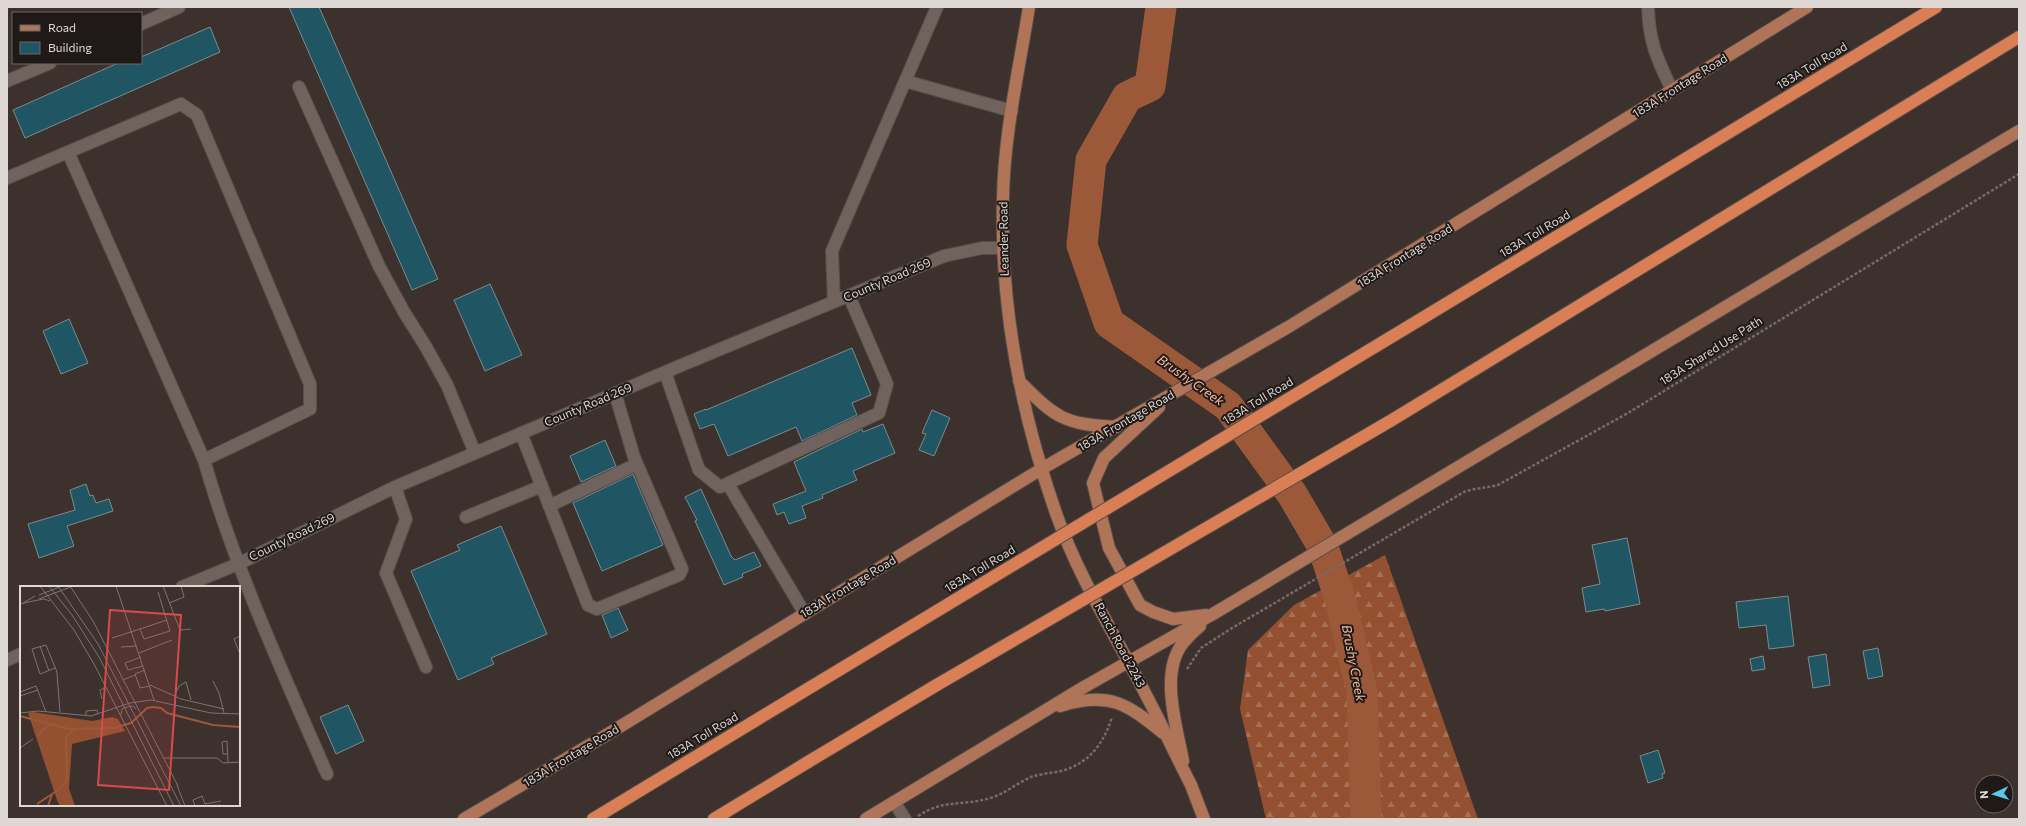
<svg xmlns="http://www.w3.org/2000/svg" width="2026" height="826" viewBox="0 0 2026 826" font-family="Commissioner,sans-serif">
	<defs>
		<pattern id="forest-firs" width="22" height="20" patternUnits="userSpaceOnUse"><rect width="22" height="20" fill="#945132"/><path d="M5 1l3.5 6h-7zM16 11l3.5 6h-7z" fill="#a77158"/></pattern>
	</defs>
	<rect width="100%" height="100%" fill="#3c312c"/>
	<!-- forest -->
	<path fill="url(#forest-firs)" d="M1385,555L1478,819H1266L1240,709L1248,650L1294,605Z"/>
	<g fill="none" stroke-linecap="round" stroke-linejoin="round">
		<!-- river -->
		<path stroke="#9c5939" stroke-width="31" d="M1161,7L1150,86L1127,97L1091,160L1082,245L1109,323L1228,406L1292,494L1323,547L1341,602L1362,692L1366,819"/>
	</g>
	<!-- building -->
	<path fill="#205663" stroke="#7c8b8f" d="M289,7H319L438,279L412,290Z
		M210,27L220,52L25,138L13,110L118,63H141V57Z
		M490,284L522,355L485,371L454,300Z
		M69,319L88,363L61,374L43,331Z
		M852,348L871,395L852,403L857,415L802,441L796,427L728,456L714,424L700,429L694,414L706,409V410Z
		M932,410L950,418L934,456L919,450L926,434L922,433Z
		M883,424L895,453L853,471L857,480L822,495L823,498L802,506L806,518L789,524L784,512L777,515L773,504L806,491L794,462L862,429L863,432Z
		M605,440L616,466L581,482L570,456Z
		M633,474L663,545L602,571L573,503Z
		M86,484L90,496L93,495L96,503L109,499L113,511L67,526L74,546L39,558L28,524L75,510L70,490Z
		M701,489L731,556L735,560L754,552L761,566L742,574L743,577L724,585L695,521L697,520L685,497Z
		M501,526L547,634L491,658L494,664L458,680L411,571L460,550L457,545Z
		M1627,538L1640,604L1605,611L1604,609L1586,612L1582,588L1600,584L1592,545Z
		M1788,596L1794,646L1769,649L1766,625L1739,628L1736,602Z
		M618,608L628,630L611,638L602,615Z
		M1878,648L1883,676L1868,679L1863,651Z
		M1826,654L1830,685L1813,688L1808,657Z
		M1763,656L1765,669L1752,671L1750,659Z
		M348,705L364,741L336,754L320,717Z
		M1658,750L1665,773L1662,774L1663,778L1648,783L1640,756Z"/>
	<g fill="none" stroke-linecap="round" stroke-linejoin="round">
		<defs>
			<path id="minor" d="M1648,7C1649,42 1657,59 1672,90
				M141,24L179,7
				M7,81L50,63
				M905,81L1012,111
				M299,87L379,266L404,312L426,347L447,385L475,453
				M68,152L204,460
				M7,178L181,104L197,115L310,384V409L204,460C235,568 282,671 327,774
				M834,302L832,251L937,7
				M665,372L699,470L720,487L879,413L887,384L849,296
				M521,433L588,605L597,609L679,575L682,569L634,457L615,393
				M728,484L805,614
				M395,487L406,519L386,573L426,667
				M549,506L637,464
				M466,517L542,486
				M182,587L238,564L395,487L682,365L944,256L982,248H1002
				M7,660L21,654
				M894,802L905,819"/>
			<path id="major" d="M1029,7C1019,70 1004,134 1003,198C1000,307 1021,414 1057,516C1079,578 1115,635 1145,693C1161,723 1175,754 1191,785L1204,819
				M1019,381C1056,418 1063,424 1116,427
				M1159,407L1104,458L1093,483L1109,548L1140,605L1153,612L1173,619L1206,615
				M1060,706C1109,691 1126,703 1163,733
				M1183,761C1177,727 1159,673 1183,643C1188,637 1194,631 1200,626
				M464,819L603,737L1043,468L1290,326L1807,7
				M866,819L1084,687L1213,614L2019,131"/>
			<path id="highway" d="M1416,322L1936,7
				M1456,381L2019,37
				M593,819L791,699
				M714,819L808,762"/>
		</defs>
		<!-- minor casing -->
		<use href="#minor" stroke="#574d4a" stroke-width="14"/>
		<!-- major casing -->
		<use href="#major" stroke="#574d4a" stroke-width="14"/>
		<!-- highway casing -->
		<use href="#highway" stroke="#574d4a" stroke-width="14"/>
		<!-- path -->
		<path stroke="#756c67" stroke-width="2.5" stroke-dasharray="3 2" stroke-linecap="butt" d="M1187,669L1201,648L1232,628L1464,492C1475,488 1486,488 1498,485L1628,413L2019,174
			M918,816C946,798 961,807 990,798C1005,794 1017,783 1031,777C1040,774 1051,773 1061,771C1089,764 1104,743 1112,717"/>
		<!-- minor -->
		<use href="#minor" stroke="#70635e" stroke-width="12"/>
		<!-- major -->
		<use href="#major" stroke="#b07459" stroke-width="12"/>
		<!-- highway -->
		<use href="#highway" stroke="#da7f55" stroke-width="12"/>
		<defs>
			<path id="highway-bridge" d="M791,699L1416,322
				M808,762L935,686L1392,420L1456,381"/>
		</defs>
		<!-- highway-bridge casing -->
		<use href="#highway-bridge" stroke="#574d4a" stroke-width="14" stroke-linecap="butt"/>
		<!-- highway-bridge -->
		<use href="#highway-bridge" stroke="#da7f55" stroke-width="12"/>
	</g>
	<g text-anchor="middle" stroke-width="4" stroke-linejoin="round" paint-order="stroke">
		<!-- street labels -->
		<g font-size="12" fill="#ded7d4" stroke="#1f1a18">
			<text transform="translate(1812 66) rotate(-31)" y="4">183A Toll Road</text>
			<text transform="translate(1680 86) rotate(-32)" y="4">183A Frontage Road</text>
			<text transform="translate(1535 234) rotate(-31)" y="4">183A Toll Road</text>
			<text transform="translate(1004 239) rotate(-91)" y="4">Leander Road</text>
			<text transform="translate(1405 256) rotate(-32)" y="4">183A Frontage Road</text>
			<text transform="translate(887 280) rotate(-23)" y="4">County Road 269</text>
			<text transform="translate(1711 351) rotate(-32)" y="4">183A Shared Use Path</text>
			<text transform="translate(1258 401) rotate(-31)" y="4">183A Toll Road</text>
			<text transform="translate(588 405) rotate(-23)" y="4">County Road 269</text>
			<text transform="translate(1126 421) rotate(-30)" y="4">183A Frontage Road</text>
			<text transform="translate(292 537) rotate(-26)" y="4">County Road 269</text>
			<text transform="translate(980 569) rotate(-31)" y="4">183A Toll Road</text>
			<text transform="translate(848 587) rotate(-31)" y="4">183A Frontage Road</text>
			<text transform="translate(1120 645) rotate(62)" y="4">Ranch Road 2243</text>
			<text transform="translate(703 736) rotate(-31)" y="4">183A Toll Road</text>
			<text transform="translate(571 756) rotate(-31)" y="4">183A Frontage Road</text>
		</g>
		<!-- water labels -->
		<g font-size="13" font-style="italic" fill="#f6bba0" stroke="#1f1a18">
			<text transform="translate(1191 380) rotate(35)" y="5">Brushy Creek</text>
			<text transform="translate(1354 663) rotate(79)" y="5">Brushy Creek</text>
		</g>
	</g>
	<!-- overview -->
	<g transform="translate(20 586)">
		<rect width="220" height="220" fill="#3c312c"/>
		<path d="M13,126L72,135L92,131L98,133L105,145L52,158L49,203L55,220H40L37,214L8,127Z" fill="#945132"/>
		<path fill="none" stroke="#9c5939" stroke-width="2" d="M0,130L49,143L93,142L111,137L127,122L133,121L141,122L147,127L193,139L220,141M17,150L29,139M17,218L41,202L47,194L46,151L56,142M28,220L32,208"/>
		<path fill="none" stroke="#7d736f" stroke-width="1" d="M20,0L54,44L74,78L147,220M29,0L52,29L79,71L154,220M38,0L78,58L161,220M50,0L73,35L158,200M96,0L134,114M143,0L160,44L171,43M19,9L42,0M19,13L53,0M13,15L24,13L30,15M3,17L15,10M149,17L164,11L161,0M0,18L13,15M120,43L147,34M220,50L214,53L220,68M92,52L120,43L124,53L150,45L138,6M20,60L29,85M101,61L117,60M119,67L152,54M121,71L105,77L108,84L123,80M35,82L20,88L12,63L26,59L37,86V88L40,126M125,84L115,88L120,102L130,100M103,94L115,89M193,95L199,107L204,127M130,99L161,113L204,123M0,106L16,100L26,126M155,109L159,100L166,96L171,114M0,110L18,104M82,113L80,104L85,102M0,127L18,125L71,130L110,117L131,114L191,127L220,128M101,129L102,123L107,121L113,120L116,123M66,130V125L77,124L78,128M0,162L13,153M207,168H203L202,156L207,155L208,176M144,172H197L203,177L220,176M157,199L165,220M185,218L201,215M175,220L173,214L182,210L185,218M181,220L201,219"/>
		<path fill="#d84b4a" fill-opacity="0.15" stroke="#d84b4a" stroke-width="2" d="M90,24L161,29L149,204L78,199Z"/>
		<rect width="220" height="220" fill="none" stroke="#ded7d4" stroke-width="2"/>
	</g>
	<!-- border -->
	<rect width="2026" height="826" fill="none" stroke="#ded7d4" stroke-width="16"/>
	<!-- legend -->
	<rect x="12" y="12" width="130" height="52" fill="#1f1a18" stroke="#6b6663"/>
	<rect x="20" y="25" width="20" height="6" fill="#b07459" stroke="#6b6663"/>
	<text x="48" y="32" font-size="12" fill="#ded7d4">Road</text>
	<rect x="20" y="42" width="20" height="12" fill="#205663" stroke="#6b6663"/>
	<text x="48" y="52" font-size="12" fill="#ded7d4">Building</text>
	<!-- north arrow -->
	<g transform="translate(1994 794) rotate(266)"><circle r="19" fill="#1f1a18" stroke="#6b6663"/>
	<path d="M0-3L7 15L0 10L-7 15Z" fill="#59c8e4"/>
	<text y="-6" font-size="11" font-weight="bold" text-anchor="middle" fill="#ded7d4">N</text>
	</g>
</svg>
